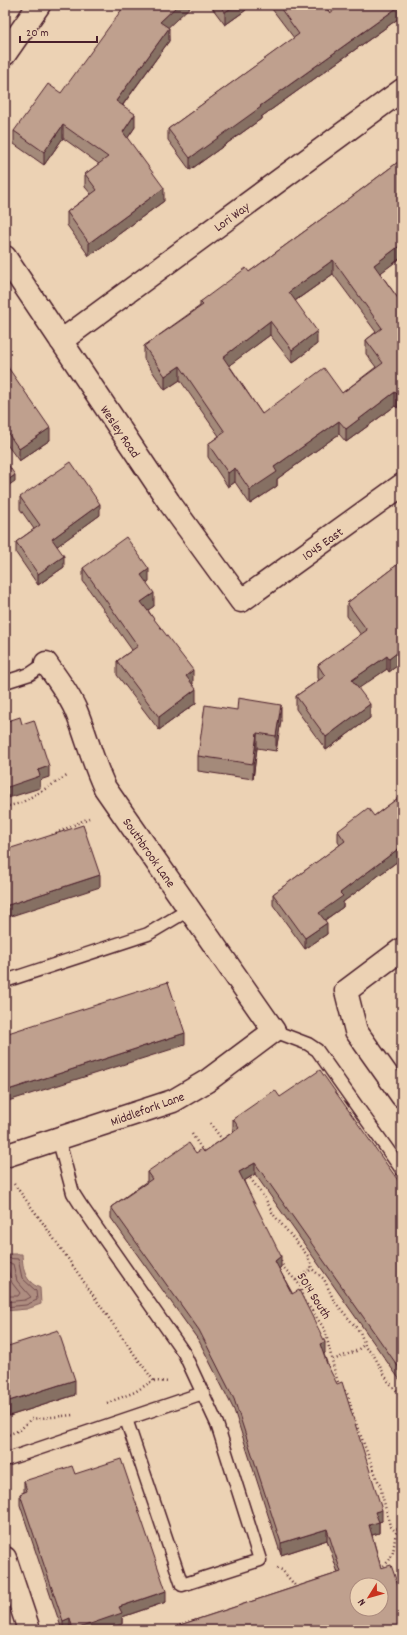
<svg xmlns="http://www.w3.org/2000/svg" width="407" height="1635" viewBox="0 0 407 1635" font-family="Dekko,sans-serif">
	<rect width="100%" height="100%" fill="#ecd2b4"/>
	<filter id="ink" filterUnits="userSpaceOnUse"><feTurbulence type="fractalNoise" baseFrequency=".025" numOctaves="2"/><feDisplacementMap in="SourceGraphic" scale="8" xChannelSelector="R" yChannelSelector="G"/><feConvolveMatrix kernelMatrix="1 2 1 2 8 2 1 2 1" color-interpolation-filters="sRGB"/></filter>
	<g filter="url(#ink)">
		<!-- water -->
		<path fill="#ae8d80" stroke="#86615e" d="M5,1254H22C23,1269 24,1281 40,1288L41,1304L27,1309L5,1311Z"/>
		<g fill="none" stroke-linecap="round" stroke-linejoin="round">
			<!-- shore -->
			<path stroke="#724b4d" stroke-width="1" d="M5,1258L18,1259L22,1278L36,1291L37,1300L26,1305L5,1307
				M5,1263L13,1264L17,1281L31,1297L25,1300L5,1302
				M5,1269L8,1270L12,1283L20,1293L18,1296H5"/>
			<defs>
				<path id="service" d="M5,682L30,674L46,663
					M5,981L148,934L190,909
					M274,1031L308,1044L317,1050L402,1170
					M58,1138L73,1193L80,1204L184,1353L217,1424L260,1560L182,1585L126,1419
					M5,1460L203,1393"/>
				<path id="minor" d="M5,54L39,5
					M5,257L169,502L241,601L402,485
					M61,341L402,90
					M402,949L346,991L356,1031L402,1096
					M5,1156L173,1101L207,1081L274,1031L105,788C93,763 87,738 77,713C70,695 57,679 46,663
					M5,1558L29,1630"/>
			</defs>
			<!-- service casing -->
			<use href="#service" stroke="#4a1f2b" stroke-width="15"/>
			<!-- minor casing -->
			<use href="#minor" stroke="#4a1f2b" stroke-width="25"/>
			<!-- path -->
			<path stroke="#4a1f2b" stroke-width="2.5" stroke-dasharray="1 3" stroke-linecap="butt" d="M5,807L21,803L67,776
				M52,835L89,818
				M210,1123L224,1142
				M192,1134L201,1148L206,1153
				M248,1175L266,1200L273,1214L308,1256L312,1269L324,1279L334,1301L360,1332L366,1348L373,1354L388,1381L402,1397
				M14,1184C63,1248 106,1317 154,1381
				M281,1261L284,1268L300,1285L303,1300L311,1309L325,1330L335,1373L338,1382L348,1395L354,1418L380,1486L390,1526L396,1532
				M296,1280L312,1269
				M333,1360L356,1351L364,1345
				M107,1403L135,1392L149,1383L154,1381L169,1382
				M5,1436L20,1430L31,1419L73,1415
				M277,1568L282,1570L298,1589
				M380,1568C402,1555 388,1538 402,1522"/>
			<!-- service -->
			<use href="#service" stroke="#ecd2b4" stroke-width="12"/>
			<!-- minor -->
			<use href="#minor" stroke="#ecd2b4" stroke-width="22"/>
		</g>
		<!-- wall -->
		<path fill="#a48a7a" stroke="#4a1f2b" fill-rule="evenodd" d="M210,5H246V10L225,25Z
			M269,5H324L330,13L402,5V16L261,117V119L190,170L168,140V129L294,38Z
			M168,27L169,41L123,105L135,127L127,139L164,201L89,256L67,225V212L91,194L85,187V174L99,164L63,138L44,165L14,144V131L61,93Z
			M402,159V257L380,273L402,304L397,408L395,406L346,442L339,434L277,479V486L250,504L235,482L228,487L208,457V444L219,436L180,380L165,390L144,359V346L200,306V302L249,272L342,204ZM333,274L376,332L366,340V354L376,367L342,393L262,414L229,365L270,335L292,363L317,344L295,301Z
			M5,363L50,440L19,461L5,442Z
			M20,497L100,515L57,546L64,567L38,585L16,553V542L34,529L20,509Z
			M402,561V662L389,672L387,669L358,688L370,718L326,750L296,709V696L319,680L318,678V665L361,635L347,616V603Z
			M83,568L149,582L147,584L154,606L148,610L193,684H192L196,703L159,730L117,675V661L132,650L83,581Z
			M281,720L276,751L257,748L253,779L198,771V756Z
			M402,795V858L343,902V907L325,920L327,934L305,949L273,905V894L340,845L338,842V831L374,816Z
			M402,1010V1029L400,1026V1012Z
			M280,1097L402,1186V1383L255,1174L244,1181L281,1267L279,1269L325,1353L324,1354L382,1521L379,1522V1533L372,1535L381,1568L402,1597V1626H401L402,1630H177V1626L338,1573L327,1540L281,1555L234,1410L199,1341L111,1218V1207L147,1181V1172L196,1153L204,1152L234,1131L233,1130V1119Z
			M5,1347L75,1395L9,1416L5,1403Z
			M75,1474L166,1602L122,1617V1624L105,1630H62L20,1505V1494L24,1492V1481Z"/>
		<!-- shaded-wall -->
		<path fill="#867063" stroke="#4a1f2b" d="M178,5H192L160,35V22Z
			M236,5H246V10L225,25V12Z
			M401,5H402V16L261,117V119L190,170V158L260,106Z
			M169,28V41L116,114V101Z
			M135,114V127L123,145V132Z
			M63,125V138L44,165V152Z
			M164,188V201L89,256V243Z
			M402,244V257L374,278V265Z
			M333,260V274L289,305V292Z
			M270,321V335L223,370V357Z
			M317,331V344L292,363V350Z
			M180,366V380L165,390V376Z
			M402,390V404L397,408V394Z
			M395,392V406L346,442V429Z
			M339,421V434L277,479V486L250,504V490L274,467Z
			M50,428V440L19,461V449Z
			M235,468V482L228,487V473Z
			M15,475V481L5,488V482Z
			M100,504V515L52,550V539Z
			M64,556V567L38,585V574Z
			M149,569V582L141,588V575Z
			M154,593V606L141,615V602Z
			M402,649V662L389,672V659Z
			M387,656V669L352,693V680Z
			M193,670V684L186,689V676Z
			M196,689V703L159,730V717Z
			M370,704V718L326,750V737Z
			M281,705V720L276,751V736Z
			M257,733V748L253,779V764Z
			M49,766V777L40,780V788L5,799V788L38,770Z
			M402,846V858L343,902V907L319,924V913L340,893Z
			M100,875V887L5,918V906Z
			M327,923V934L305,949V938Z
			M185,1033V1045L5,1102V1091Z
			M255,1163V1174L239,1184V1172Z
			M281,1256V1267L275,1272V1261Z
			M325,1342V1353L320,1356V1344Z
			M75,1380V1395L9,1416V1401Z
			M382,1510V1521L379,1522V1533L369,1536V1525L375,1512Z
			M327,1529V1540L281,1555V1543Z
			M166,1591V1602L122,1617V1624L105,1630H73L119,1607Z
			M402,1614V1626L398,1627V1616Z
			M70,1618V1630H63V1621Z"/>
		<!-- building -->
		<path fill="#bfa08e" stroke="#4a1f2b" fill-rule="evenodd" d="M125,5H178L160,22L169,28L116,101L135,114L123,132L164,188L89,243L67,212L97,190L85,174L108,157L63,125L44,152L14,131L48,84L61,93Z
			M220,5H236L225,12Z
			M278,5H324L330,13L341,5H401L260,106L261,107L190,158L168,129L299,34Z
			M402,159V244L374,265L402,304V390L397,394L395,392L346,429L339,421L274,467L277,472L250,490L235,468L228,473L208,444L225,432L180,366L165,376L144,346L203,305L200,302L246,268L249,272L342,204ZM333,260L382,328L366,340L383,363L342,393L324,368L262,414L223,357L270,321L292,350L317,331L289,292Z
			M5,363L50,428L19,449L5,429Z
			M5,460L15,475L5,482Z
			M71,462L100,504L52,539L64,556L38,574L16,542L40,525L20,497Z
			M126,537L149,569L141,575L154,593L141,602L193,670L186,676L196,689L159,717L117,661L138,646L83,568Z
			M402,561V649L389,659L387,656L352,680L370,704L326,737L296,696L325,676L318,665L367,630L347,603Z
			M238,698L281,705L276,736L257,733L253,764L198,756L205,705L237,710Z
			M20,717L22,724L34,720L49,766L38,770L40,776L5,788V722Z
			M402,795V846L340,893L343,896L319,913L327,923L305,938L273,894L345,841L338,831L368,808L374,816Z
			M83,825L100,875L5,906V850Z
			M168,982L185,1033L5,1091V1034Z
			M320,1070L402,1186V1372L255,1163L239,1172L281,1256L275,1261L292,1294L299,1290L325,1342L320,1344L327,1364L337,1384L342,1382L382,1510L375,1512L379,1522L369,1525L381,1568L391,1565L402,1597V1614L398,1616L402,1628V1630H178L177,1626L341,1572L327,1529L281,1543L234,1399L199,1330L111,1207L152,1179L147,1172L189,1143L196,1153L202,1149L204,1152L239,1128L233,1119L275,1090L280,1097ZM357,1585H381V1609H357Z
			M58,1330L75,1380L9,1401L5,1388V1347Z
			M121,1459L166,1591L119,1607L122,1613L73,1630L70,1618L63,1621L20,1494L27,1491L24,1481L72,1466L75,1474Z"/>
	</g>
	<g text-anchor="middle" stroke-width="3" stroke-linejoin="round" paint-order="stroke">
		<!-- street labels -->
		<g font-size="13" fill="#4a1f2b" stroke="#ecd2b4">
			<text transform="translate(231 216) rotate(-36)" y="5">Lori Way</text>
			<text transform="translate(121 431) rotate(56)" y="5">Wesley Road</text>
			<text transform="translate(322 543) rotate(-36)" y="5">1045 East</text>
			<text transform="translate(150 852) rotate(55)" y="5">Southbrook Lane</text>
			<text transform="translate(147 1108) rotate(-20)" y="5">Middlefork Lane</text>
			<text transform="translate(315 1295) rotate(58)" y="5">5014 South</text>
		</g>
	</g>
	<!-- margin -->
	<rect width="407" height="1635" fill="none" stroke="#ecd2b4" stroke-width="20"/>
	<rect x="10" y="10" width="387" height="1615" fill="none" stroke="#4a1f2b" stroke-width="1.5" filter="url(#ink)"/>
	<!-- north arrow -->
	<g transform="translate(369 1597) rotate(233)"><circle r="19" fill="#ecd2b4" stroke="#ab8a7d"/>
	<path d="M0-3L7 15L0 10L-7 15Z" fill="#c8321e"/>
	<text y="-6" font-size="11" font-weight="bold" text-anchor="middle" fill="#4a1f2b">N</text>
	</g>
	<!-- scale -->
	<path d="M20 36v6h77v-6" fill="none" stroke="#4a1f2b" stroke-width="2"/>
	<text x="26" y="36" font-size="12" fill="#4a1f2b" stroke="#ecd2b4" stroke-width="3" paint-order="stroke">20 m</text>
</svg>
